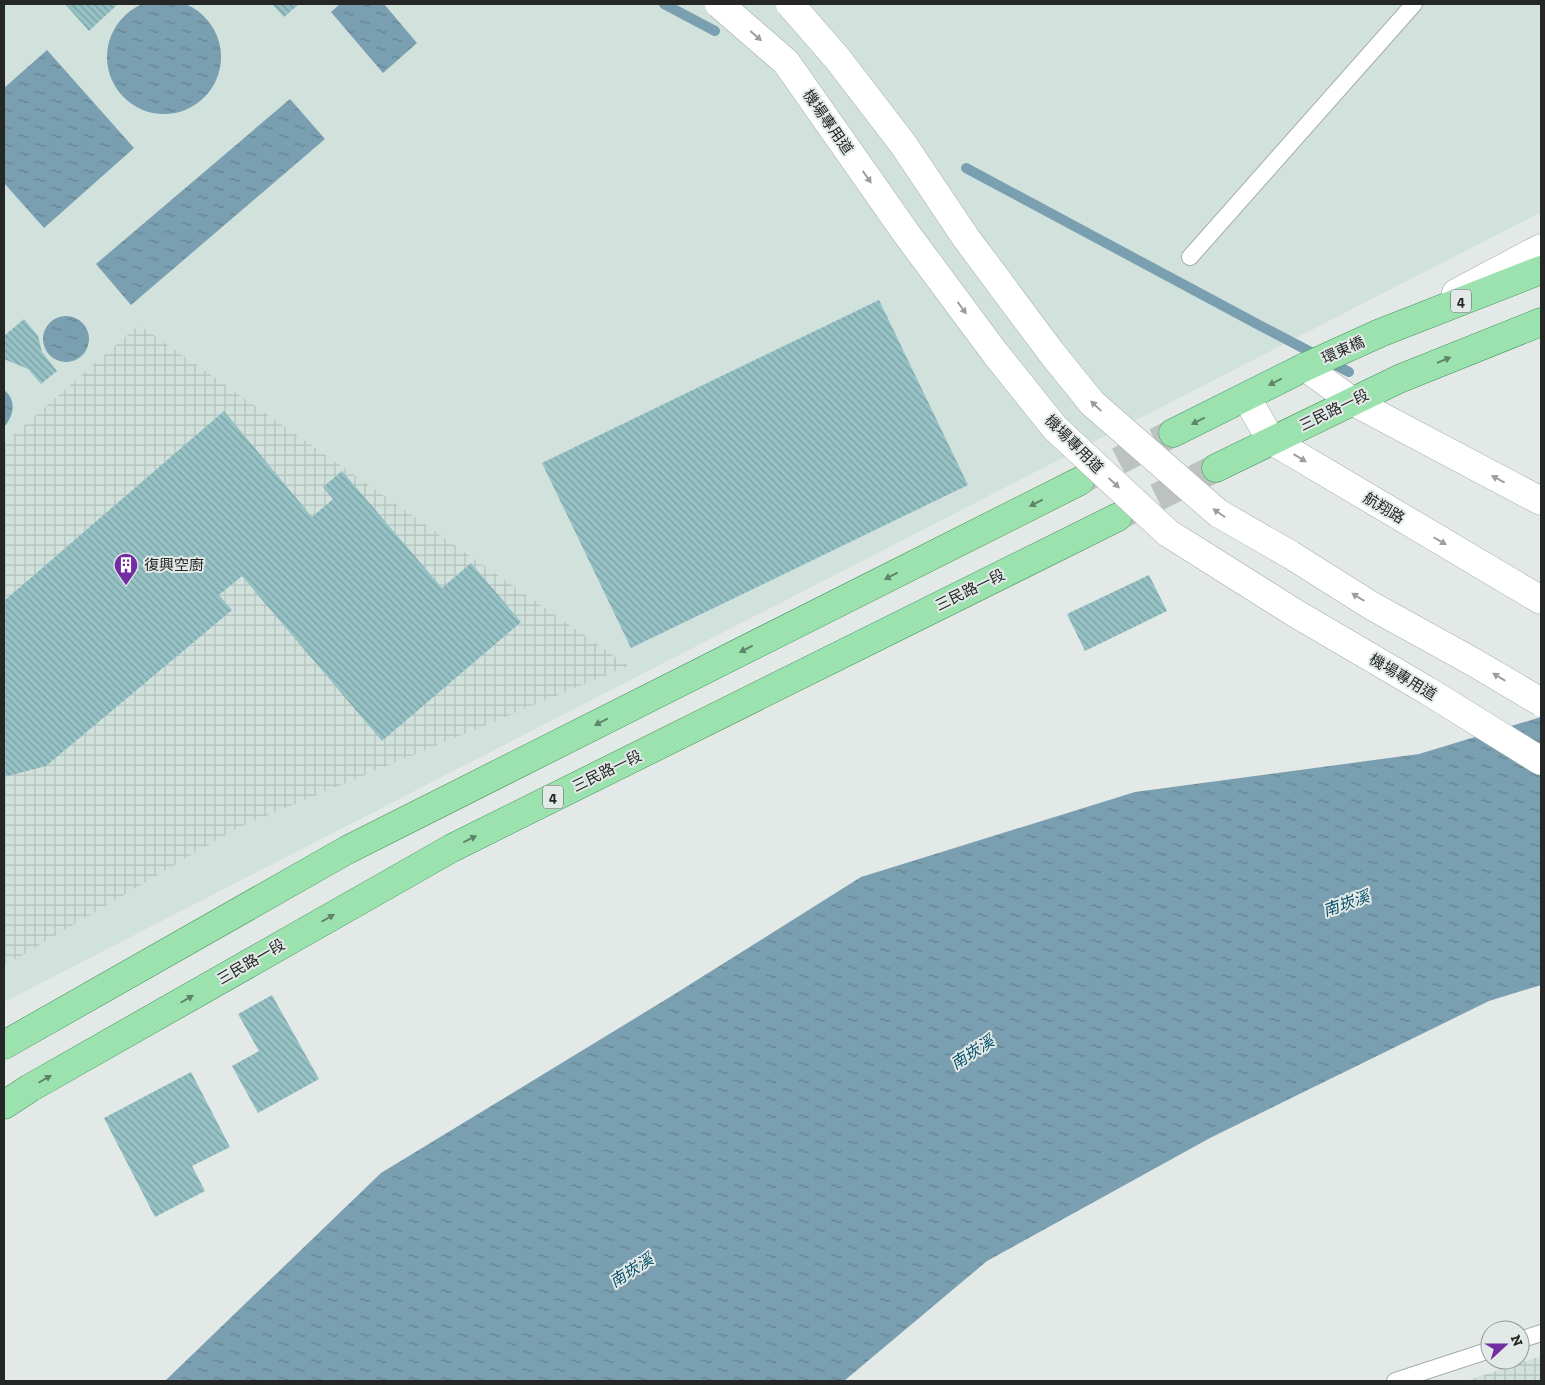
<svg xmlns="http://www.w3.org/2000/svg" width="1545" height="1385" viewBox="0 0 1545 1385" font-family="'Zilla Slab','Noto Sans TC',serif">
	<defs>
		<pattern id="industrial-grid" width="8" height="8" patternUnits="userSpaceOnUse" patternTransform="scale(1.25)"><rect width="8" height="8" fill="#d1e1dc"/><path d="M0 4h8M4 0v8" fill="none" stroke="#b3c1bd"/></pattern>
		<pattern id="water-ripples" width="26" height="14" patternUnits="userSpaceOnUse" patternTransform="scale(1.25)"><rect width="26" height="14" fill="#7a9fb0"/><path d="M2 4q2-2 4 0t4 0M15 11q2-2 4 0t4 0" fill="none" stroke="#64828f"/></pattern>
		<pattern id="building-back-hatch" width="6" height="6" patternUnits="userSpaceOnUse" patternTransform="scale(1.25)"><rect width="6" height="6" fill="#96c2c6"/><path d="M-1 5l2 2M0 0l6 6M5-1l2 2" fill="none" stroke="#7a9ea1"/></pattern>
	</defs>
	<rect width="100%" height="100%" fill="#e2e9e7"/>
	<!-- built -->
	<path fill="#d1e1dc" d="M4,4H1541V212L4,1002Z"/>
	<!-- industrial -->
	<path fill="url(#industrial-grid)" d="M139,325L628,666L237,828L4,966V443Z
		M1541,1356V1381H1466Z"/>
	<!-- water -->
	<path fill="url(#water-ripples)" d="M107 57a57 57 0 1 1 114 0a57 57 0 1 1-114 0Z
		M340,4H384L417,43L383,73L331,12Z
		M47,50L134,148L44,228L4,183V88Z
		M290,99L325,139L131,305L96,264Z
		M43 339a23 23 0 1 1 46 0a23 23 0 1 1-46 0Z
		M4,390C17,400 14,416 4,427Z
		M1541,717V985L1489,1001L1210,1138L987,1261L844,1381H166V1380L381,1173L670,997L861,877L1135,792L1419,754Z"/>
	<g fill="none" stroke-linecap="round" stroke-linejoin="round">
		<!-- stream -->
		<path stroke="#7a9fb0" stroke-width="10" d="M664,4L715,31
			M966,168L1259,325L1349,372"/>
	</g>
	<!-- building -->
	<path fill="url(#building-back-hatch)" d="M65,4H118L89,31Z
		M272,4H299L284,17Z
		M879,300L968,485L631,648L542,463Z
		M24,319L38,336L42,352L57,371L41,384L28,369L4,359V336Z
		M224,411L312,517L333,499L323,487L342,471L442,588L471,563L521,622L382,741L242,576L219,595L232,610L46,766L4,777V601Z
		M1149,575L1167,611L1085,651L1067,614Z
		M272,995L319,1079L258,1113L232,1066L259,1051L238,1014Z
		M191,1072L230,1147L192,1166L205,1191L155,1217L104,1118Z"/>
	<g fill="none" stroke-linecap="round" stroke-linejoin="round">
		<!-- primary-tunnel -->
		<path stroke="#bcc2c0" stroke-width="28" stroke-dasharray="28 14" stroke-linecap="butt" d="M1081,480L1173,433
			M1119,516L1216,468"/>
		<defs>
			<path id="service" d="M1190,257L1414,4
				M1520,1340L1541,1333
				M1395,1381L1490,1350"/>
			<path id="tertiary" d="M1456,293L1541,248
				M1305,367L1352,401L1541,501
				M1246,397L1271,440L1541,600"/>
			<path id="primary" d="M1173,433L1305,367L1380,333L1541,270
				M1216,468L1399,379L1541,322
				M4,1045L347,850L1080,481
				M4,1105L30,1088L452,848L1118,517"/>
		</defs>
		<!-- service casing -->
		<use href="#service" stroke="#a6adab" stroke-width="18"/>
		<!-- tertiary casing -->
		<use href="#tertiary" stroke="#a6adab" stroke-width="29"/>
		<!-- primary casing -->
		<use href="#primary" stroke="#46945b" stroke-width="29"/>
		<!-- service -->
		<use href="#service" stroke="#fff" stroke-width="16"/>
		<!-- tertiary -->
		<use href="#tertiary" stroke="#fff" stroke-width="28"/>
		<!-- primary -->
		<use href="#primary" stroke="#9be2ae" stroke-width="28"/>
		<defs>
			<path id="minor-bridge" d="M719,4L786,62L906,233L995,353L1055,428L1168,533L1295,613L1428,691L1541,761
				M790,4L837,58L903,144L966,238L1051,352L1092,403L1218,513L1291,555L1372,606L1475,663L1541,702"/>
		</defs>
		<!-- minor-bridge casing -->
		<use href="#minor-bridge" stroke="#a6adab" stroke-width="29" stroke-linecap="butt"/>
		<!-- minor-bridge -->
		<use href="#minor-bridge" stroke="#fff" stroke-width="28"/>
	</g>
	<!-- one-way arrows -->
	<defs><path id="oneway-solid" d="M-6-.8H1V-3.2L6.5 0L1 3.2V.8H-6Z" transform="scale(1.25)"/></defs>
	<g fill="#9c9e9d">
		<use href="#oneway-solid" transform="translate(756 36) rotate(41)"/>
		<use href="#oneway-solid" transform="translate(867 177) rotate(55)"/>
		<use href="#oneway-solid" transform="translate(962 308) rotate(54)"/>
		<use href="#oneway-solid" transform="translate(1096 406) rotate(-137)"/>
		<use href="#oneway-solid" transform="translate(1300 458) rotate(31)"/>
		<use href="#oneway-solid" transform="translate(1498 479) rotate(-152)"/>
		<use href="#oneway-solid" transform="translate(1114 483) rotate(43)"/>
		<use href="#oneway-solid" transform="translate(1219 513) rotate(-145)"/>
		<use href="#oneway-solid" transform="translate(1440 541) rotate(30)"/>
		<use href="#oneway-solid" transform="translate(1358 597) rotate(-148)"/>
		<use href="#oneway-solid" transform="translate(1499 677) rotate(-149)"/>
	</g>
	<g fill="#60846a">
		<use href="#oneway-solid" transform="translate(1444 360) rotate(-22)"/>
		<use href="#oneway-solid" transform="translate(1275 382) rotate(153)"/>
		<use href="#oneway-solid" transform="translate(1198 421) rotate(153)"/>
		<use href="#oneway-solid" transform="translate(1036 503) rotate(153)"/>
		<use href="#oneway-solid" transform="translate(891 576) rotate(153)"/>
		<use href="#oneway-solid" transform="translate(746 649) rotate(153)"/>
		<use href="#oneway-solid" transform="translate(601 722) rotate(153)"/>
		<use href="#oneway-solid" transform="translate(470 839) rotate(-26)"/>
		<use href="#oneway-solid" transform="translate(328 918) rotate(-30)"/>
		<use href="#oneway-solid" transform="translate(187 999) rotate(-30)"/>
		<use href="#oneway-solid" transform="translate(45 1079) rotate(-30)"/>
	</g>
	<!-- icons -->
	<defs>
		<symbol id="building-pin" viewBox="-11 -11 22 30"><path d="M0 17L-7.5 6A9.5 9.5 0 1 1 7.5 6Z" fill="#712da1" stroke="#e2e9e7"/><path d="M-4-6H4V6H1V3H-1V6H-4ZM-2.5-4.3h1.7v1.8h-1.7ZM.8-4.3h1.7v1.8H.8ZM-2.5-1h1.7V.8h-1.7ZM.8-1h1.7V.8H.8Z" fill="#fff"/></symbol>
	</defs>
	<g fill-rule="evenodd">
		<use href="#building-pin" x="112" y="551" width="28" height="38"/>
	</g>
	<g text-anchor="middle" stroke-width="4" stroke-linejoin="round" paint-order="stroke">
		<!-- shield labels -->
		<g fill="#e2e9e7" stroke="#5d6160" stroke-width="1">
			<rect x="1451" y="289.5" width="20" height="23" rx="4"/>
			<rect x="543" y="785.5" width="20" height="23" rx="4"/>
		</g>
		<g font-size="14" font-weight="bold" fill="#242726">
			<text x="1461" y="306">4</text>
			<text x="553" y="802">4</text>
		</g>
		<!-- street labels -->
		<g font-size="15" fill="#242726" stroke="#e2e9e7">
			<text transform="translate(828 122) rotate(55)" y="5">機場專用道</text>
			<text transform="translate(1343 350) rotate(-24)" y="5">環東橋</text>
			<text transform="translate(1334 410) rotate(-26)" y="5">三民路一段</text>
			<text transform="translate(1074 444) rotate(45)" y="5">機場專用道</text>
			<text transform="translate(1384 508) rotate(31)" y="5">航翔路</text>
			<text transform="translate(970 590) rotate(-26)" y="5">三民路一段</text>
			<text transform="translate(1403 677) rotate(31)" y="5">機場專用道</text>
			<text transform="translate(607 771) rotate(-26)" y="5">三民路一段</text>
			<text transform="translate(251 962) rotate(-30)" y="5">三民路一段</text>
		</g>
		<!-- poi labels -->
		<g font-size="15" fill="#242726" stroke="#e2e9e7" text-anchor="start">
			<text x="144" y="570">復興空廚</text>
		</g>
		<!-- water labels -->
		<g font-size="16" font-style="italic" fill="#06516b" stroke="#e2e9e7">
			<text transform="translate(1346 903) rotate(-19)" y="6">南崁溪</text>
			<text transform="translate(972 1052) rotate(-33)" y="6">南崁溪</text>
			<text transform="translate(631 1270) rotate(-33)" y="6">南崁溪</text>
		</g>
	</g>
	<!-- border -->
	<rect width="1545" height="1385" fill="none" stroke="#242726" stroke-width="10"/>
	<!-- north arrow -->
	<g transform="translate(1505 1345) rotate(69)"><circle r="24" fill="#e2e9e7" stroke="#969b9a"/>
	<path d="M0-4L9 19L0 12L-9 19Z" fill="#712da1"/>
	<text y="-8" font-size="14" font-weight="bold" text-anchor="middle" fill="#242726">N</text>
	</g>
</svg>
